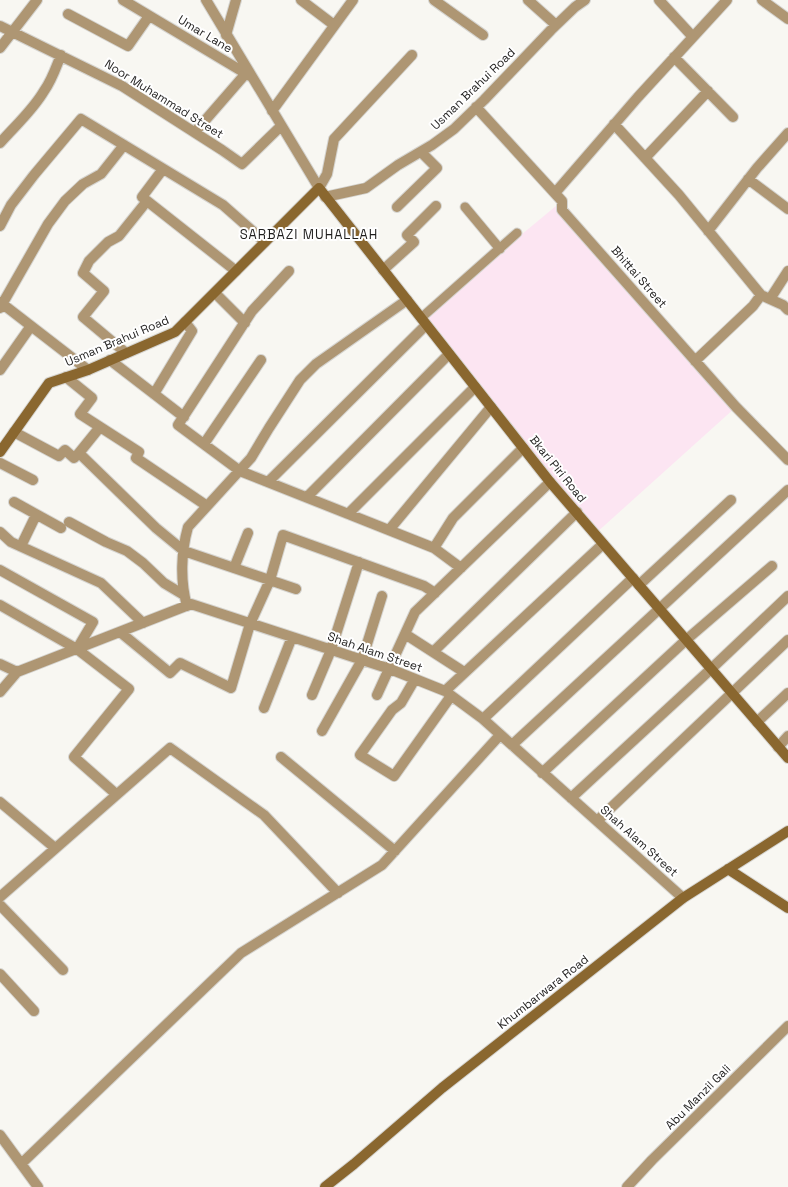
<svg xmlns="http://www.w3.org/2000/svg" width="788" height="1187" viewBox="0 0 788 1187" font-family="'Space Grotesk',sans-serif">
	<rect width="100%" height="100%" fill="#f8f7f2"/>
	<!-- education -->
	<path fill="#fce5f2" d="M562,201L736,407L595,534L421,318Z"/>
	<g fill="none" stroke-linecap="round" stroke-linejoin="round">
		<defs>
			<path id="lane" d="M465,207L500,249
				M421,318L517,233"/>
			<path id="street" d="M123,0L250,76
				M206,0L319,188L327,174L334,139L412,55
				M301,0L334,25
				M434,0L483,35
				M528,0L556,25
				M659,0L693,37
				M762,0L788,19
				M68,14L128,46L149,16
				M0,26L122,86L222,150L242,164L281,126
				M226,35L236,0
				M0,48L37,0
				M674,57L733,117
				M476,107L562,201V210L736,407L788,460
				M272,111L353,0
				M614,124L679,195L761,295L783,305L788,310
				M195,132L248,71
				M0,143C15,126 33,110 44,91C52,80 56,67 61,55
				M645,158L708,91
				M163,169L142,197L236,271
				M748,179L788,209
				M555,193L638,97L727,0
				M325,197L366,188L398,165L432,145L454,129L484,100L551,30L575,7L585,0
				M397,207L437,168L421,152
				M0,226L11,205L34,175L81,119L223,205L265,242
				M708,231L757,168L788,133
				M383,270L414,242L407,235L436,206
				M289,271L252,311L178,425L240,471L434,548L461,568
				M215,293L245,323
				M770,299L788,271
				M0,302L88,370
				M0,308L48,224L65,201L83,184L101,174L124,145
				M126,353L83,317L104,291L83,273L89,261L108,242L119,236L147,201
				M110,360L184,417
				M695,361L753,306L761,295
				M0,370L31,326
				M66,377L92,398L80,414L139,452L136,458L207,506
				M154,394L192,331L185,322
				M14,432L59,456L65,450L74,458L79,453L156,528L184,551L296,589
				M204,444L261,360
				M79,453L100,427
				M0,463L33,480
				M268,482L426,325
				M307,497L449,354
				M14,502L61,528
				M348,514L475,387
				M69,522L106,542L127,551L143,563L164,583L184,595
				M389,530L491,407
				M0,532L11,542L101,583L143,623
				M21,546L36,515
				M434,548L453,518L523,448
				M234,568L248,533
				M0,570L93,622L77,649
				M639,585L731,500
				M0,605L77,649L129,689L74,757L116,794
				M187,606C180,581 181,552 188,527L251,458L269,428L300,380L316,364L407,300
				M120,632L170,673L180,663L231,688L250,624L270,580L283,535L424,586L435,593
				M405,634L464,672
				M433,652L577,512
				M0,664L17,672L191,604L390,669L445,691L483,719L683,898
				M415,679L401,703L392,710L360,755L394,776L451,696
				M445,691L603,544
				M0,692L17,672
				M312,695L331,650L359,562
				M377,695L415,612L550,482
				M264,708L292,637
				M483,719L633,578
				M757,722L788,693
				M322,731L362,660L382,596
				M512,745L788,490
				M778,747L788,736
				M281,757L395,851
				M542,773L686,640L772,566
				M571,798L711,669L788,596
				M0,802L55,848
				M597,821L788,640
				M0,897L170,748L264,815L338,893
				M0,905L63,970
				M0,974L34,1011
				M0,1135L38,1187
				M21,1164L241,953L382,865L500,735
				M627,1187L652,1160L788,1026"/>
			<path id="secondary" d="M0,452L49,383L88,370L175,332L319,188L550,482L788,758
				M728,869L788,908
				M325,1187L354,1164L442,1088L683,898L788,831"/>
		</defs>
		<!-- lane casing -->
		<use href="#lane" stroke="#d5d4d0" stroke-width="11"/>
		<!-- street casing -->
		<use href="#street" stroke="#d5d4d0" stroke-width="12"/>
		<!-- secondary casing -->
		<use href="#secondary" stroke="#d5d4d0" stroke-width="12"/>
		<!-- lane -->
		<use href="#lane" stroke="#ae9673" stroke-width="9"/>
		<!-- street -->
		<use href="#street" stroke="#ae9673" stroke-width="10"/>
		<!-- secondary -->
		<use href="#secondary" stroke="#8a672f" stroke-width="10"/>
	</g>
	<g text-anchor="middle" stroke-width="4" stroke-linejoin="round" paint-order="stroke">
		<!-- street labels -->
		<g font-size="12" fill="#1f1e1d" stroke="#fff">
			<text transform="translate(205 34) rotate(31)" y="4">Umar Lane</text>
			<text transform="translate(473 89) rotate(-44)" y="4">Usman Brahui Road</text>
			<text transform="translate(164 99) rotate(32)" y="4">Noor Muhammad Street</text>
			<text transform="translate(639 277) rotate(49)" y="4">Bhittai Street</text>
			<text transform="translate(117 341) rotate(-23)" y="4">Usman Brahui Road</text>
			<text transform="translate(558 469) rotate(51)" y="4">Bkari Piri Road</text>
			<text transform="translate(375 652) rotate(19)" y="4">Shah Alam Street</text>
			<text transform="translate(639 841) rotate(42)" y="4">Shah Alam Street</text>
			<text transform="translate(543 992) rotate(-38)" y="4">Khumbarwara Road</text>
			<text transform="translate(698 1097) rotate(-45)" y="4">Abu Manzil Gali</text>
		</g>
		<!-- neighbourhood labels -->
		<g font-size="13" letter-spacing="1" fill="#1f1e1d" stroke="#fff">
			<text x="309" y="239">SARBAZI MUHALLAH</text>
		</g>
	</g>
</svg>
